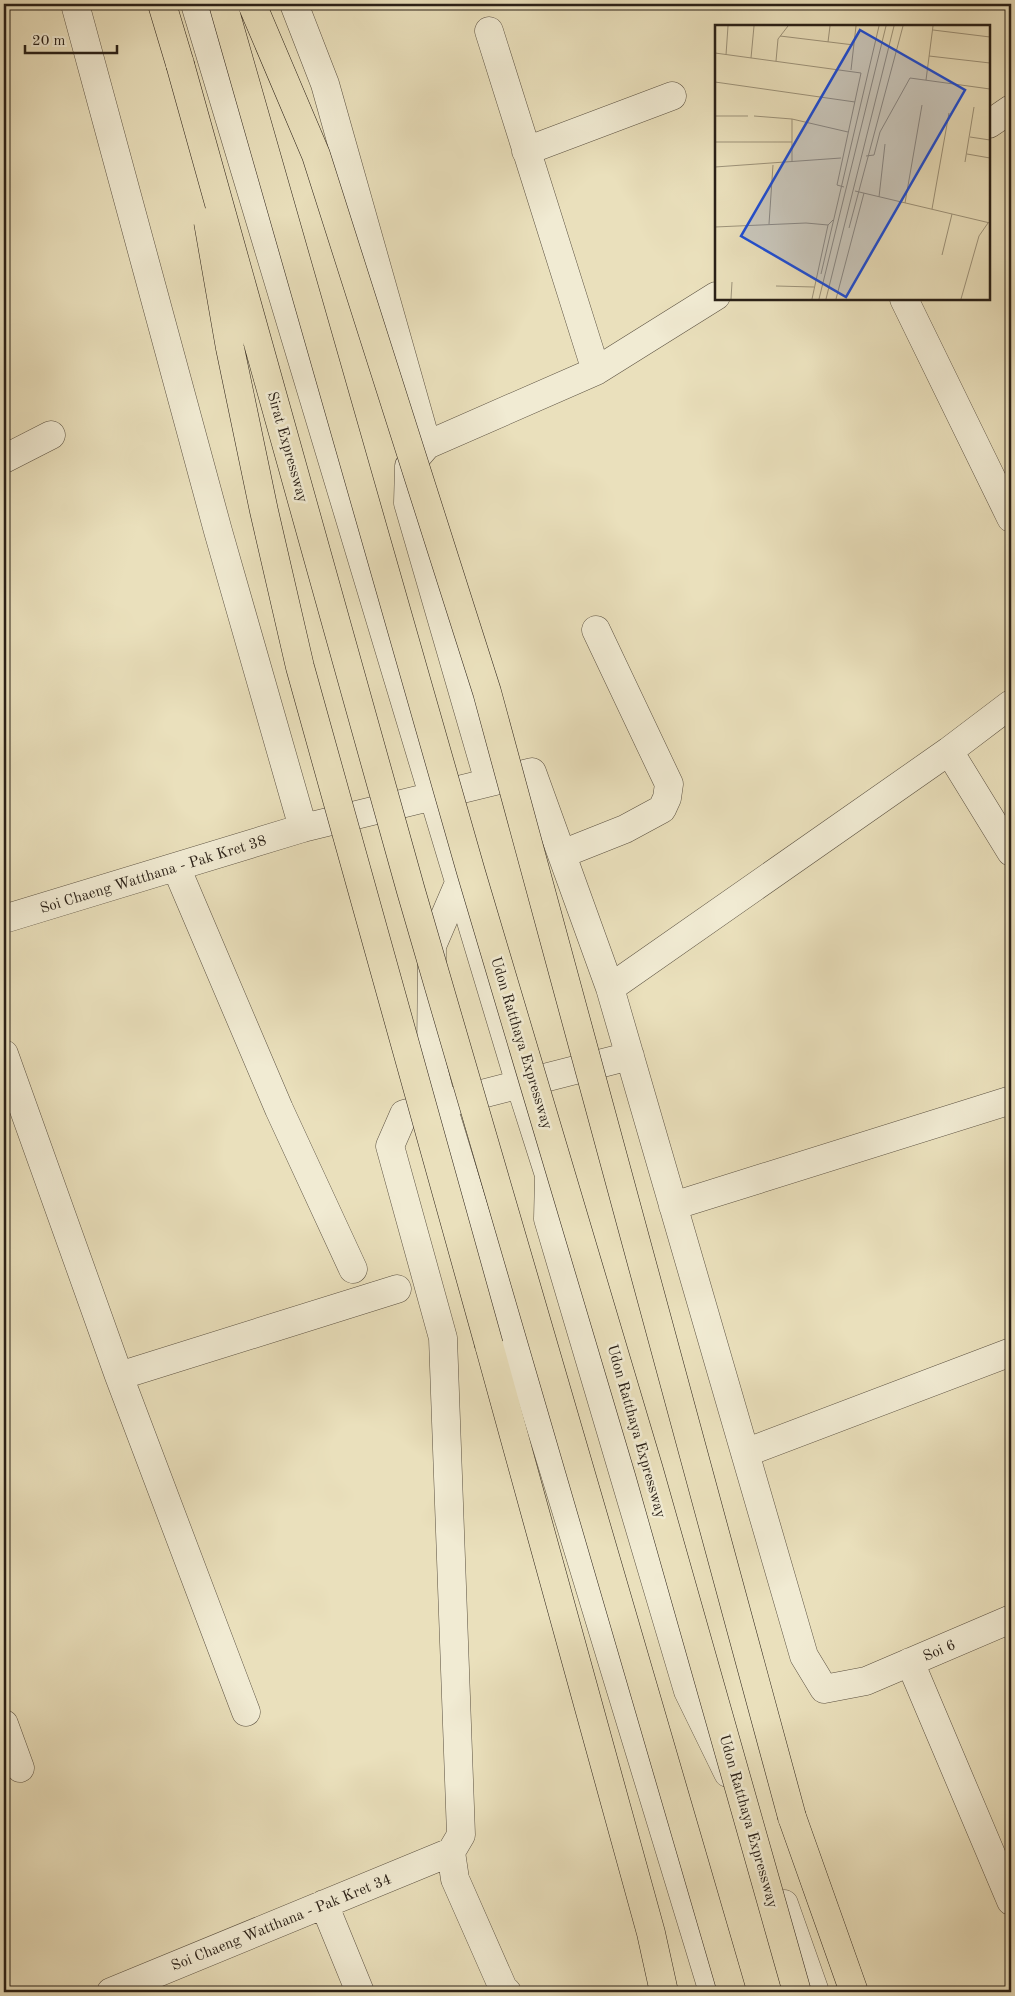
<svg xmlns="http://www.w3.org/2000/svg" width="1015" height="1996" viewBox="0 0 1015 1996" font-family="'Old Standard TT',serif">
	<rect width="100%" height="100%" fill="#eae0bc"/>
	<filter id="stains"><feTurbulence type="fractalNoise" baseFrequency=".004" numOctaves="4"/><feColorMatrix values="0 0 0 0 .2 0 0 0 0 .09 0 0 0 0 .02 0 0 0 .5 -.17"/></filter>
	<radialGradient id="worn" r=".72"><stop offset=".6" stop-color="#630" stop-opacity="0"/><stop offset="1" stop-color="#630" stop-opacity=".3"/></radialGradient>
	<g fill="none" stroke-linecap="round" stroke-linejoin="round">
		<defs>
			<path id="minor" d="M75,4L218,531L303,828
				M195,4L520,1084L549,1175L548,1219L688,1691L728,1773
				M294,4L325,84L427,445
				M489,31L596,371
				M989,124L1011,109
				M526,151L672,96
				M904,299L1011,518
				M4,459L51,435
				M949,751L1011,852
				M489,782L408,503L409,466L427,445L596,371L716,296
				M562,854L625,829L662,809L667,798L669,784L596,630
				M176,867L279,1109L353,1269
				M459,883L432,946L431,1059L442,1103L713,1992
				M4,919L303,828L532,772L610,988L804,1656L824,1689L866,1681L1011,1619
				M610,988L949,751L1011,704
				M4,1054L119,1376L246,1712
				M673,1206L1011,1100
				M119,1376L397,1289
				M745,1453L1011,1352
				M910,1662L1011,1901
				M4,1724L20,1768
				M324,1904L360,1992
				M784,1904L815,1992
				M111,1992L451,1852
				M507,1992L503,1988L455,1879L451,1852L461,1835L443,1338L390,1146L404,1114L630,1056"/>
			<path id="highway" d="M162,4L180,64
				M489,1345L651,1933L664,1992
				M792,1817L854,1992"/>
		</defs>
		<!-- minor casing -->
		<use href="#minor" stroke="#5a5040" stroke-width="29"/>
		<!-- highway casing -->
		<use href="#highway" stroke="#2a2017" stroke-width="29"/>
		<!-- minor -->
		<use href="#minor" stroke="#f1ebd3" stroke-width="28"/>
		<!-- highway -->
		<use href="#highway" stroke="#eae0bc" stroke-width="28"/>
		<defs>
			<path id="highway-bridge" d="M223,4L471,872L649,1470L797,1992
				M252,4L316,155L487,692L792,1817
				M180,64L411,891L732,1992
				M208,222L230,348L264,511L300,667L489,1345"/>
		</defs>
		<!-- highway-bridge casing -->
		<use href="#highway-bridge" stroke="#2a2017" stroke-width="29" stroke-linecap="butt"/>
		<!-- highway-bridge -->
		<use href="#highway-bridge" stroke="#eae0bc" stroke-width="28"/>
	</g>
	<g text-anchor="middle" stroke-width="5" stroke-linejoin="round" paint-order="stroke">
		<!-- street labels -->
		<g font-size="15" fill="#2a2017" stroke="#f1ebd3">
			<text transform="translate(288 447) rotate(74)" y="5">Sirat Expressway</text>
			<text transform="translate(153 874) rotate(-17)" y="5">Soi Chaeng Watthana - Pak Kret 38</text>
			<text transform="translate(522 1043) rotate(73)" y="5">Udon Ratthaya Expressway</text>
			<text transform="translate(637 1431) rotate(74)" y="5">Udon Ratthaya Expressway</text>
			<text transform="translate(939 1650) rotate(-23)" y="5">Soi 6</text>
			<text transform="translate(749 1821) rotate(74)" y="5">Udon Ratthaya Expressway</text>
			<text transform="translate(281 1922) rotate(-22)" y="5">Soi Chaeng Watthana - Pak Kret 34</text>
		</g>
	</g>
	<!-- overview -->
	<g transform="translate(715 25)">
		<rect width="275" height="275" fill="#eae0bc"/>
		<path fill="none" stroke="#9d937a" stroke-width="1" d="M218,5L275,12M65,11L139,20M113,17L115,1M0,28L146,48L122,160L129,162M11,30L13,1M214,31L275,38M36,33L39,1M61,36L63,14L73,1M136,45L141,1M211,55L218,1M0,57L140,77M0,91H33M39,91L77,94L133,107M77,94V137M255,112L275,115M0,117H77M252,129L275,133M151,131L159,130L165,107L195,53L275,64M250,137L259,82M0,142L126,133M140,166L275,198M164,172L170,119M190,178L207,80M217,184L234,88M54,199L58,140M0,202L91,198L113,200M134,203L188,1M227,230L237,189M106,249L164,1M61,261L99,262M16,274L17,257M97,274L113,200L118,195M104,274L171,1M111,274L179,1M121,274L149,168M246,274L264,211L273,198"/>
		<path fill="#1d4ed8" fill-opacity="0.15" stroke="#1d4ed8" stroke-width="2.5" d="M145,5L250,65L131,272L26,211Z"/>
		<rect width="275" height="275" fill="none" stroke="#2a2017" stroke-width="2.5"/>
	</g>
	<!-- margin -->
	<rect width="1015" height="1996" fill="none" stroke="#eae0bc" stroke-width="20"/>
	<rect x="5" y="5" width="1005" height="1986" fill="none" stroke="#2a2017" stroke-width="2.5"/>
	<rect x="10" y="10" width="995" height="1976" fill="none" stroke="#2a2017"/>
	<!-- scale -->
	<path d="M25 45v8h92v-8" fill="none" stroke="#2a2017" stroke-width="2.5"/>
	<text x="32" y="45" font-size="15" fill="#2a2017" stroke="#f1ebd3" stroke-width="4" paint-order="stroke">20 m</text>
	<rect width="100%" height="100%" filter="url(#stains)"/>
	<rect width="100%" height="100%" fill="url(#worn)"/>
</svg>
